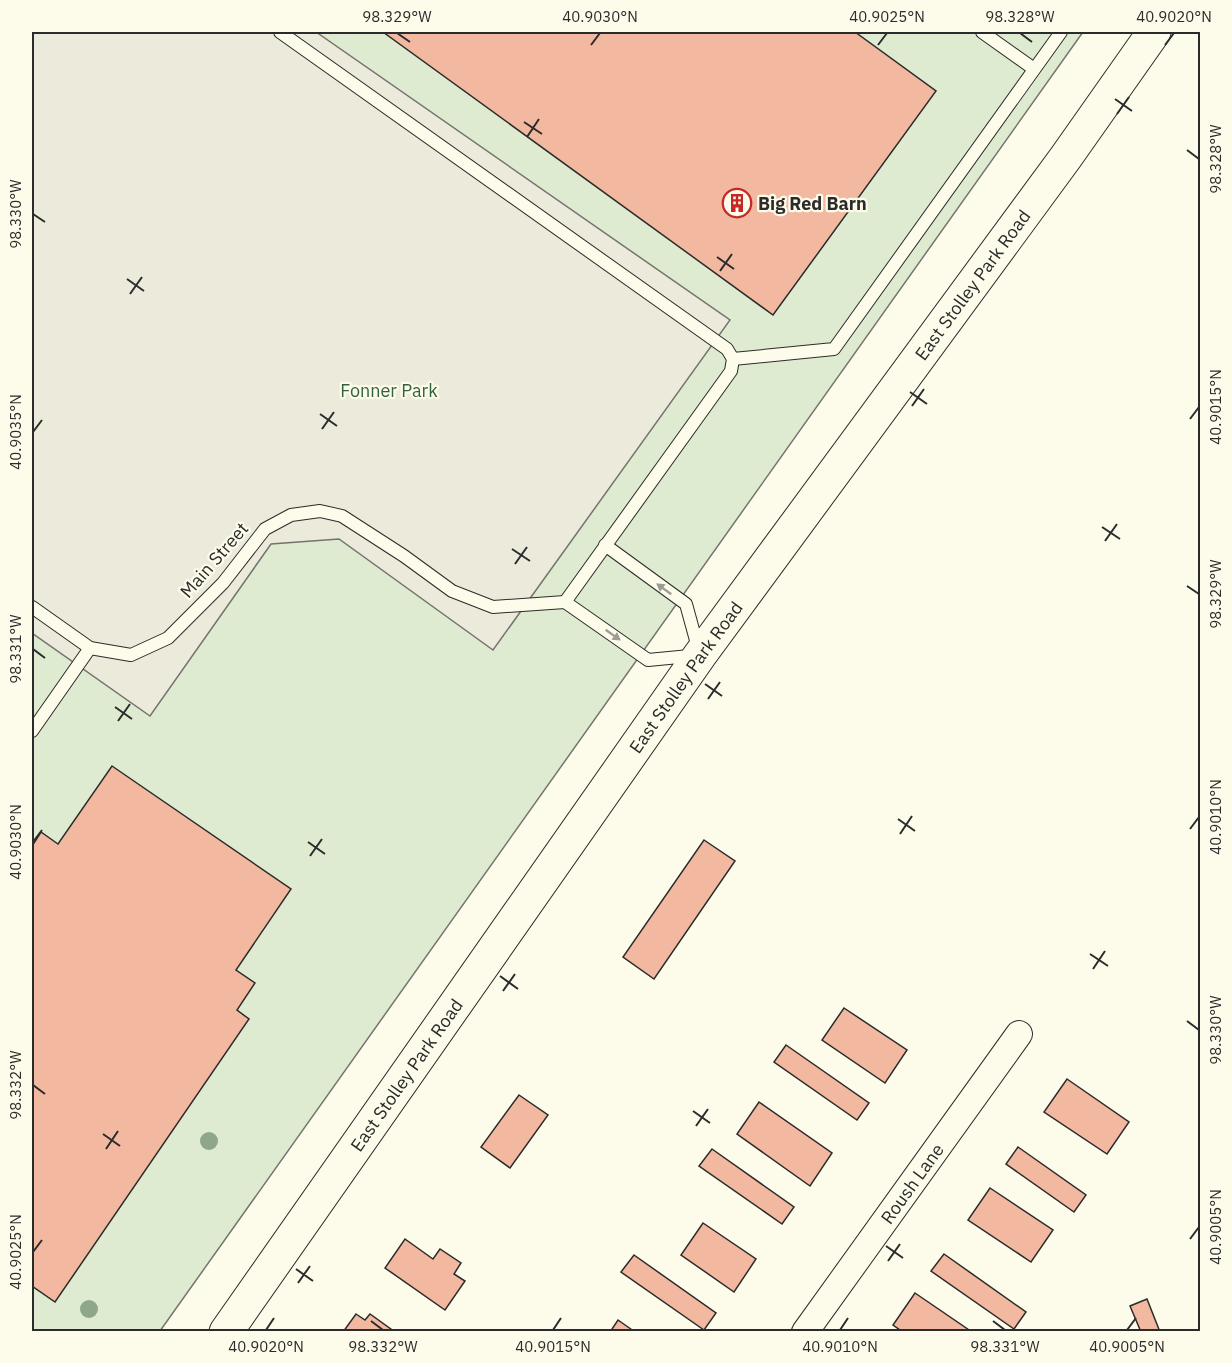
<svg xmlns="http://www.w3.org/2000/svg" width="1232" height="1363" font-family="'IBM Plex Sans',sans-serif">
  <rect width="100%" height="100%" fill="#fdfbea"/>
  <!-- green -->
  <path fill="#deebd1" stroke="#74746e" stroke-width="1.5" d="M 32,32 L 1083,32 L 160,1331 L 32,1331 Z"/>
  <!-- parking -->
  <path fill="#eceadb" stroke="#74746e" stroke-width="1.5" d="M 32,32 L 316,32 L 730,320 L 493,650 L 339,539 L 271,544 L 150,716 L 32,633 Z"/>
  <!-- building -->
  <g fill="#f2b8a0" stroke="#2b2b2b" stroke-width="1.5">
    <path d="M 383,32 L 855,32 L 936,91 L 773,315 Z"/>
    <path d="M 112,766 L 291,889 L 236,970 L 255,983 L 237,1010 L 249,1019 L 55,1302 L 32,1286 L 32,846 L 41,832 L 58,844 Z"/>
    <path d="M 704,840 L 735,861 L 654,979 L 623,957 Z"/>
    <path d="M 844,1008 L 907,1050 L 885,1083 L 822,1040 Z"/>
    <path d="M 786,1045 L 869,1103 L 857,1120 L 774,1062 Z"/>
    <path d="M 1067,1079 L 1129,1122 L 1107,1154 L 1044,1112 Z"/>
    <path d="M 519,1095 L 548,1115 L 510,1168 L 481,1147 Z"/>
    <path d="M 759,1102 L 832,1153 L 810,1186 L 737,1134 Z"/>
    <path d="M 1018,1147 L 1086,1195 L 1074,1212 L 1006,1164 Z"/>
    <path d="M 712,1149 L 794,1207 L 782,1224 L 699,1166 Z"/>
    <path d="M 990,1188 L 1053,1230 L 1031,1262 L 968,1220 Z"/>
    <path d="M 703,1223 L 756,1259 L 734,1292 L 681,1255 Z"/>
    <path d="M 405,1239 L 433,1259 L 440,1249 L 461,1263 L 454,1274 L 465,1281 L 445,1310 L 385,1268 Z"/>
    <path d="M 944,1254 L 1026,1312 L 1014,1329 L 931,1271 Z"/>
    <path d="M 634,1255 L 716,1313 L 704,1330 L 621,1272 Z"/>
    <path d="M 915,1293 L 972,1332 L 903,1332 L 893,1325 Z"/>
    <path d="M 1147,1299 L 1160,1332 L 1141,1332 L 1130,1306 Z"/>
    <path d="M 356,1314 L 365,1320 L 370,1314 L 395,1332 L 343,1332 Z"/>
    <path d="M 618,1320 L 635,1332 L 610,1332 Z"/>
  </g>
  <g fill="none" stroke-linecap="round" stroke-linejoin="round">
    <!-- lane casing -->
    <g stroke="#2b2b2b" stroke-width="14">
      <g id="lane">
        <path d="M 280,32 L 727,349 L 733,359 L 731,371 L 565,602"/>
        <path d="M 982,32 L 1034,69"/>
        <path d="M 733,359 L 834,349 L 1061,32"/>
        <path d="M 565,602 L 648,660 L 700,655 L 686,604 L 605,545"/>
        <path d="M 32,607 L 90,648 L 131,655 L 168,638 L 223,583 L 265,529 L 291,515 L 320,511 L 342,516 L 404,556 L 452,591 L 493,607 L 565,602"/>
        <path d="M 32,731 L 90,648"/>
      </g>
    </g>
    <!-- street casing -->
    <g stroke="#2b2b2b" stroke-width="28">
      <g id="street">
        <path id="s1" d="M 805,1332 L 1019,1034"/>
      </g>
    </g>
    <!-- secondary casing -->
    <g stroke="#2b2b2b" stroke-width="35">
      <g id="secondary">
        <path id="s2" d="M 226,1332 L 700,655 L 1066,157 L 1154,32"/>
      </g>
    </g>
    <!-- lane -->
    <use href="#lane" stroke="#fdfbea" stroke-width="12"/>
    <!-- street -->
    <use href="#street" stroke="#fdfbea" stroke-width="26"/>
    <!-- secondary -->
    <use href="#secondary" stroke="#fdfbea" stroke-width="33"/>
  </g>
  <!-- trees -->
  <g fill="#8ea78a">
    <circle cx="209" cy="1141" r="9"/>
    <circle cx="89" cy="1309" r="9"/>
  </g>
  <!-- one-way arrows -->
  <defs><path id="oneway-solid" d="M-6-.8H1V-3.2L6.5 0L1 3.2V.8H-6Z" transform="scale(1.5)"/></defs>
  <g fill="#9e9d94">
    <use href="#oneway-solid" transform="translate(664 589) rotate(-144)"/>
    <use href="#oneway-solid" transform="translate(613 635) rotate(35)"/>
  </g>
  <!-- ticks -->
  <path fill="none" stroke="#2b2b2b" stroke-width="2" d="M 397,33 L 410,42M 1020,33 L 1032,42M 591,45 L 600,33M 878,45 L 887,33M 1165,45 L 1174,33M 1115,99 L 1132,111M 1117,114 L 1129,97M 524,122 L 542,134M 527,137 L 539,119M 1187,150 L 1199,159M 33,214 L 45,222M 717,257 L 734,269M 720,271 L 732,254M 127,279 L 144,291M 130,294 L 142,277M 910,392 L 927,404M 912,406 L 924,389M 320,414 L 337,426M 1190,419 L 1199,407M 322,429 L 334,412M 33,432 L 42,420M 1102,527 L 1120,539M 1105,541 L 1117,524M 512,549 L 530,561M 515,564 L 527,547M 1187,586 L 1199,594M 33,649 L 45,658M 705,684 L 722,696M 708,699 L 720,682M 115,707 L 132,719M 118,721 L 130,704M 898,819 L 915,831M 1190,829 L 1199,817M 900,834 L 912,816M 33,842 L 42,830M 308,842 L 325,854M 310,856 L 322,839M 1090,954 L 1108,966M 1093,969 L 1105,951M 500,976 L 518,989M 503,991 L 515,974M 1187,1021 L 1199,1030M 33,1085 L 45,1094M 693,1111 L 710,1123M 696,1126 L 708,1109M 103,1134 L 120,1146M 106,1149 L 118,1131M 1190,1239 L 1199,1227M 886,1246 L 903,1258M 33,1252 L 42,1240M 888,1261 L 900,1244M 296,1269 L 313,1281M 298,1283 L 310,1266M 371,1321 L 383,1330M 993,1321 L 1005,1330M 266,1330 L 274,1318M 553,1330 L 561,1318M 840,1330 L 848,1318M 1127,1330 L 1136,1318"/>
  <!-- icons -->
  <defs>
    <g id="building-ring" transform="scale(1.5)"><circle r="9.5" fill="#fdfbea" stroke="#c62828" stroke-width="1.5"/><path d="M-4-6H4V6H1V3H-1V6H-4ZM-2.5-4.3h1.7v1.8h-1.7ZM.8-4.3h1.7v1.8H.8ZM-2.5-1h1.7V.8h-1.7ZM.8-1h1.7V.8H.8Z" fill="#c62828"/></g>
  </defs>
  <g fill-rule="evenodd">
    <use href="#building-ring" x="737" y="203"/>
  </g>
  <g text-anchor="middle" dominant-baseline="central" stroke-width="4.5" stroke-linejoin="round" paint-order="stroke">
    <!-- poi labels -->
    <g font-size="18" font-weight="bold" fill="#2b2b2b" stroke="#fdfbea" text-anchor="start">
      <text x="758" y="203">Big Red Barn</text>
    </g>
    <!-- street labels -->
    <g font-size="18" fill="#2b2b2b" stroke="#fdfbea">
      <text stroke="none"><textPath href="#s2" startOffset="1286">East Stolley Park Road</textPath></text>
      <text transform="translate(214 560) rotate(-49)">Main Street</text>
      <text stroke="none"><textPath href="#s2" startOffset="800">East Stolley Park Road</textPath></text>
      <text stroke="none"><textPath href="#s2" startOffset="314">East Stolley Park Road</textPath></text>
      <text stroke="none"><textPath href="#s1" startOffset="183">Roush Lane</textPath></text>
    </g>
    <!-- park labels -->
    <g font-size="18" fill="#34623c" stroke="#fdfbea">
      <text x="389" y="390">Fonner Park</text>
    </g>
  </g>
  <!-- border -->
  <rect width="1232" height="1363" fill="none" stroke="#fdfbea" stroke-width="66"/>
  <rect x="33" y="33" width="1166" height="1297" fill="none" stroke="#2b2b2b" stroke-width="2"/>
  <g font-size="15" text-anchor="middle" fill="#2b2b2b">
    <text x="397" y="22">98.329°W</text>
    <text x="600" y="22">40.9030°N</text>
    <text x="887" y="22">40.9025°N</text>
    <text x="1020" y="22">98.328°W</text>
    <text x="1174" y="22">40.9020°N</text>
    <text transform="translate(1216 159) rotate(-90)" y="5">98.328°W</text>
    <text transform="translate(16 214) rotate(-90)" y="5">98.330°W</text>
    <text transform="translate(1216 407) rotate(-90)" y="5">40.9015°N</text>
    <text transform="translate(16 432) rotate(-90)" y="5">40.9035°N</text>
    <text transform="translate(1216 594) rotate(-90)" y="5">98.329°W</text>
    <text transform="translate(16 649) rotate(-90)" y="5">98.331°W</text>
    <text transform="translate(1216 817) rotate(-90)" y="5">40.9010°N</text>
    <text transform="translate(16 842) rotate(-90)" y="5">40.9030°N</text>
    <text transform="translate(1216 1030) rotate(-90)" y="5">98.330°W</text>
    <text transform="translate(16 1085) rotate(-90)" y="5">98.332°W</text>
    <text transform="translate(1216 1227) rotate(-90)" y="5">40.9005°N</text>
    <text transform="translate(16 1252) rotate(-90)" y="5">40.9025°N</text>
    <text x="266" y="1352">40.9020°N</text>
    <text x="383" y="1352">98.332°W</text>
    <text x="553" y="1352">40.9015°N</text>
    <text x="840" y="1352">40.9010°N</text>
    <text x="1005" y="1352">98.331°W</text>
    <text x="1127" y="1352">40.9005°N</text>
  </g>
</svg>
